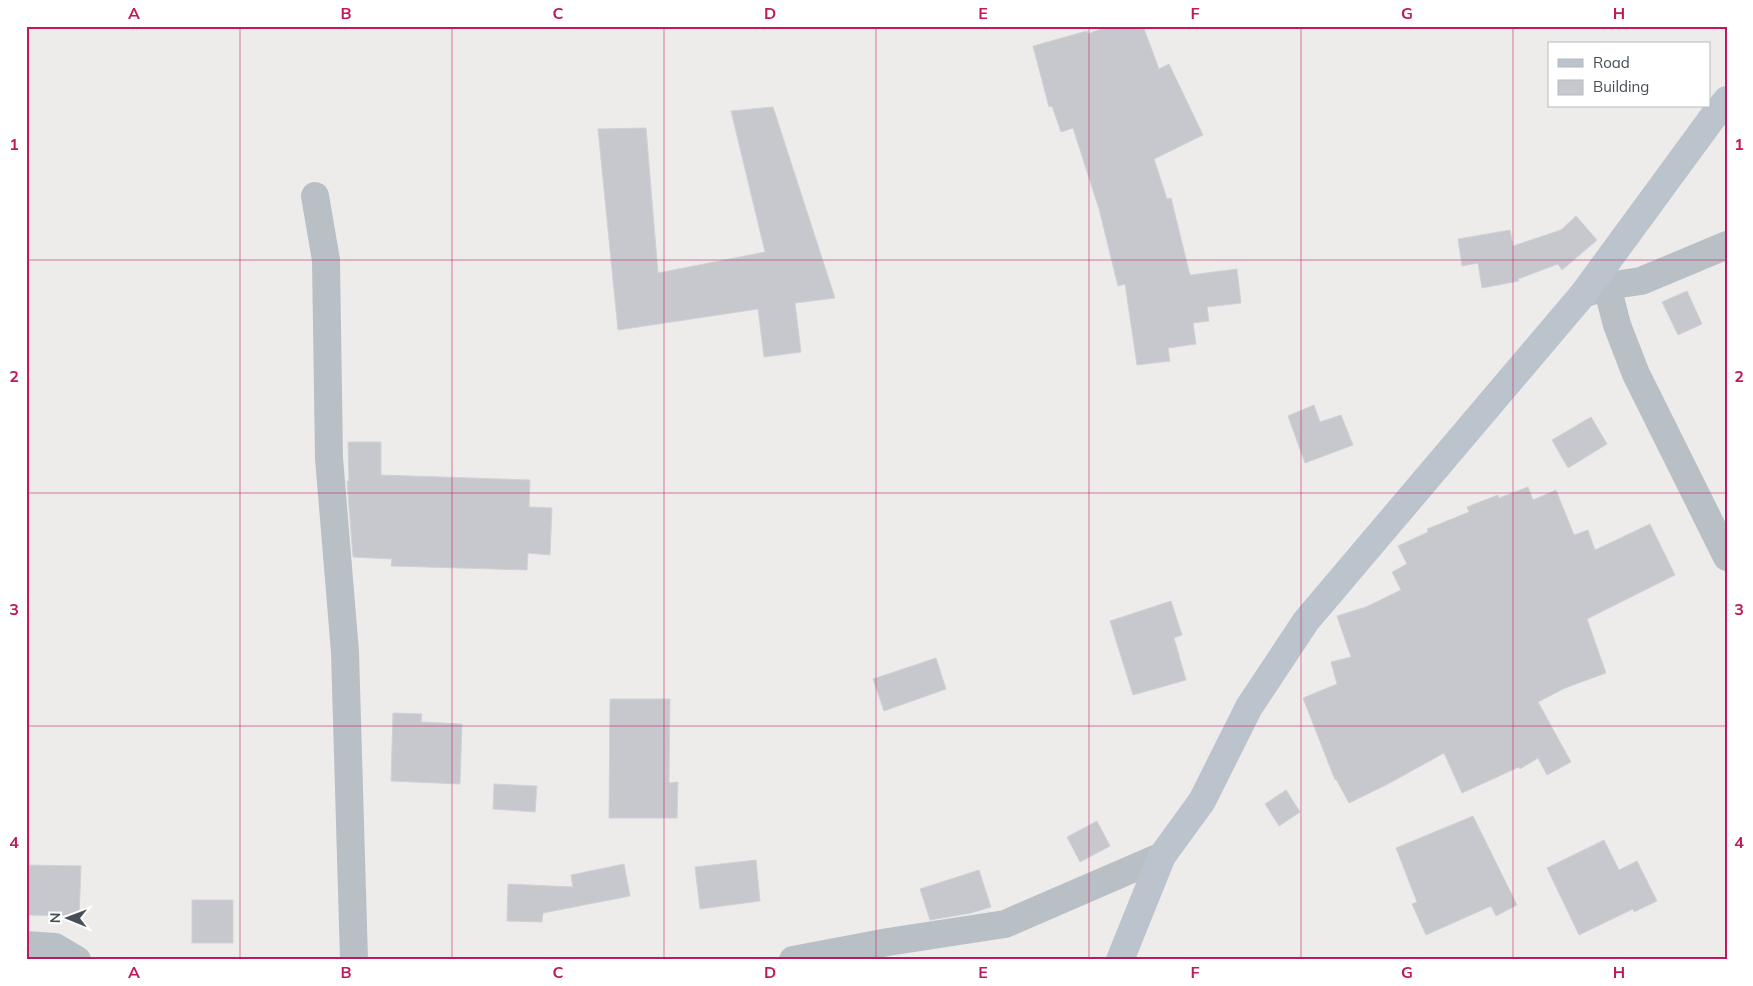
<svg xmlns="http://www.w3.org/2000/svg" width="1753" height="986" font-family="Mulish,sans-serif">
  <rect width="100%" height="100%" fill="#eeebeb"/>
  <!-- building -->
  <g fill="#c6c8ce" stroke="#d0d2d6">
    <path d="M 1108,26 L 1143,26 L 1159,69 L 1169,64 L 1203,135 L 1154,159 L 1167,199 L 1171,198 L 1190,275 L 1237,269 L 1241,303 L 1207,307 L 1209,321 L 1193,323 L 1196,344 L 1168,348 L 1170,361 L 1137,365 L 1125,284 L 1118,286 L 1099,209 L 1073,128 L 1061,132 L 1052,106 L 1049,107 L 1033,46 L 1087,31 L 1088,34 Z"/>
    <path d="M 773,107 L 835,298 L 795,303 L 801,352 L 764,357 L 758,309 L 618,330 L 598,129 L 646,128 L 658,273 L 765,252 L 731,111 Z"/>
    <path d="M 1576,216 L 1597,240 L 1562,270 L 1558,264 L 1518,279 L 1519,281 L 1482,288 L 1478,263 L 1462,266 L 1458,239 L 1510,230 L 1513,246 L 1561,230 Z"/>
    <path d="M 1687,291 L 1702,324 L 1678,335 L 1662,302 Z"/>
    <path d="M 1314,405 L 1320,422 L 1341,415 L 1353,445 L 1305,463 L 1288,416 Z"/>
    <path d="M 1591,417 L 1607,444 L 1568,468 L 1552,440 Z"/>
    <path d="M 348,442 L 381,442 L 381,475 L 530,480 L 529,507 L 552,508 L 550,555 L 528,553 L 527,570 L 391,566 L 392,559 L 353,557 L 347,481 L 349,481 Z"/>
    <path d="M 1528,487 L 1533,500 L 1556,490 L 1574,535 L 1588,530 L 1595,550 L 1650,524 L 1675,575 L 1587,619 L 1606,673 L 1565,688 L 1538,702 L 1571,762 L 1547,775 L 1538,758 L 1520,769 L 1519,767 L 1462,793 L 1444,753 L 1388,784 L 1349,803 L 1336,779 L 1335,780 L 1303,698 L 1337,684 L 1331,662 L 1351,657 L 1337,616 L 1366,607 L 1401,590 L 1392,572 L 1407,564 L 1398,546 L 1428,532 L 1427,529 L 1469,512 L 1467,507 L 1498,495 L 1499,498 Z"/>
    <path d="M 1171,601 L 1182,635 L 1174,638 L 1186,680 L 1133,695 L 1110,621 Z"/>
    <path d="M 936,658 L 946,689 L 884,711 L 873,679 Z"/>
    <path d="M 610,699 L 670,699 L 669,783 L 678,782 L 677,818 L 609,818 Z"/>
    <path d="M 393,713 L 422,714 L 421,722 L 462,724 L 460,784 L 391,781 Z"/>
    <path d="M 494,784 L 537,786 L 535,812 L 493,809 Z"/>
    <path d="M 1286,790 L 1300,812 L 1279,826 L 1265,804 Z"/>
    <path d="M 1473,816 L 1517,905 L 1496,916 L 1491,906 L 1426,935 L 1412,904 L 1417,902 L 1396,848 Z"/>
    <path d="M 1097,821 L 1110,846 L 1080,862 L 1067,837 Z"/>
    <path d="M 1604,840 L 1619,870 L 1637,861 L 1657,901 L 1634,912 L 1633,909 L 1579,935 L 1547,868 Z"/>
    <path d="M 756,860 L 760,901 L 700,909 L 695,867 Z"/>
    <path d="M 624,864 L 630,896 L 543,913 L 542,922 L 507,921 L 508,884 L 573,887 L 571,875 Z"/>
    <path d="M 26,865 L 81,866 L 79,916 L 26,915 Z"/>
    <path d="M 979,870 L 991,907 L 971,913 L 930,920 L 920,889 Z"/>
    <rect x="192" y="900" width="41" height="43"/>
  </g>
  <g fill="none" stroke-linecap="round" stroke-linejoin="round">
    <!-- minor -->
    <g stroke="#b8c0c6" stroke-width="28">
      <path d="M 315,196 L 326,260 L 329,458 L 345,652 L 354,960"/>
      <path d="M 1607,286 L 1617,325 L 1636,374 L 1727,557"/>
      <path d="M 1589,292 L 1607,286 L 1641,281 L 1727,245"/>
      <path d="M 26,945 L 55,947 L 77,960"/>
      <path d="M 793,960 L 888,942 L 1005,924 L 1162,856"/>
    </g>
    <!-- secondary -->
    <path stroke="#bbc4cd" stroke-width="28" d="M 1120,960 L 1162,856 L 1202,801 L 1249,707 L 1306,621 L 1584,293 L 1713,117 L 1727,100"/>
  </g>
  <!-- grid -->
  <path fill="none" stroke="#c2185b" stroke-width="1" stroke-opacity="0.55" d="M 240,26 L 240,960M 452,26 L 452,960M 664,26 L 664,960M 876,26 L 876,960M 1089,26 L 1089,960M 1301,26 L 1301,960M 1513,26 L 1513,960M 26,260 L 1727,260M 26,493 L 1727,493M 26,726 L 1727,726"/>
  <!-- border -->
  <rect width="1753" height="986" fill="none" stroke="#ffffff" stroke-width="55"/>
  <!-- legend -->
  <rect x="1548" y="42" width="162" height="65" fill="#ffffff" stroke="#b5b9bb"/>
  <rect x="1558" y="59" width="25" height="8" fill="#bbc4cd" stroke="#b5b9bb"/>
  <text x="1593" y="68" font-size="15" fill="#464f56">Road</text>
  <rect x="1558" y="80" width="25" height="15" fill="#c6c8ce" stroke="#b5b9bb"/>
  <text x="1593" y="92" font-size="15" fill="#464f56">Building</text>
  <!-- north arrow -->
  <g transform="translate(68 918) rotate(271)" stroke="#ffffff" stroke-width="4" paint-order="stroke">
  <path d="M0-4L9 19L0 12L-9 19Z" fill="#464f56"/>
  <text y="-8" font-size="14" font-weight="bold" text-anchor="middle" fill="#464f56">N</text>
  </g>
  <rect x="28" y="28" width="1698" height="930" fill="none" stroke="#c2185b" stroke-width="2"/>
  <g font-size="16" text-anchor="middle" font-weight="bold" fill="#c2185b">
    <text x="134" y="19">A</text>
    <text x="346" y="19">B</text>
    <text x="558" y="19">C</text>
    <text x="770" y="19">D</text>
    <text x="983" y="19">E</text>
    <text x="1195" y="19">F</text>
    <text x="1407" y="19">G</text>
    <text x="1619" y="19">H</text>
    <text x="14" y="150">1</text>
    <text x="1739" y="150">1</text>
    <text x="14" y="382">2</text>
    <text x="1739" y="382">2</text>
    <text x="14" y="615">3</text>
    <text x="1739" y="615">3</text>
    <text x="14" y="848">4</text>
    <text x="1739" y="848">4</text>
    <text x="134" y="978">A</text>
    <text x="346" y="978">B</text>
    <text x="558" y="978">C</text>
    <text x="770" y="978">D</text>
    <text x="983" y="978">E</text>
    <text x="1195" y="978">F</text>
    <text x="1407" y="978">G</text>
    <text x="1619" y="978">H</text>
  </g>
</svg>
